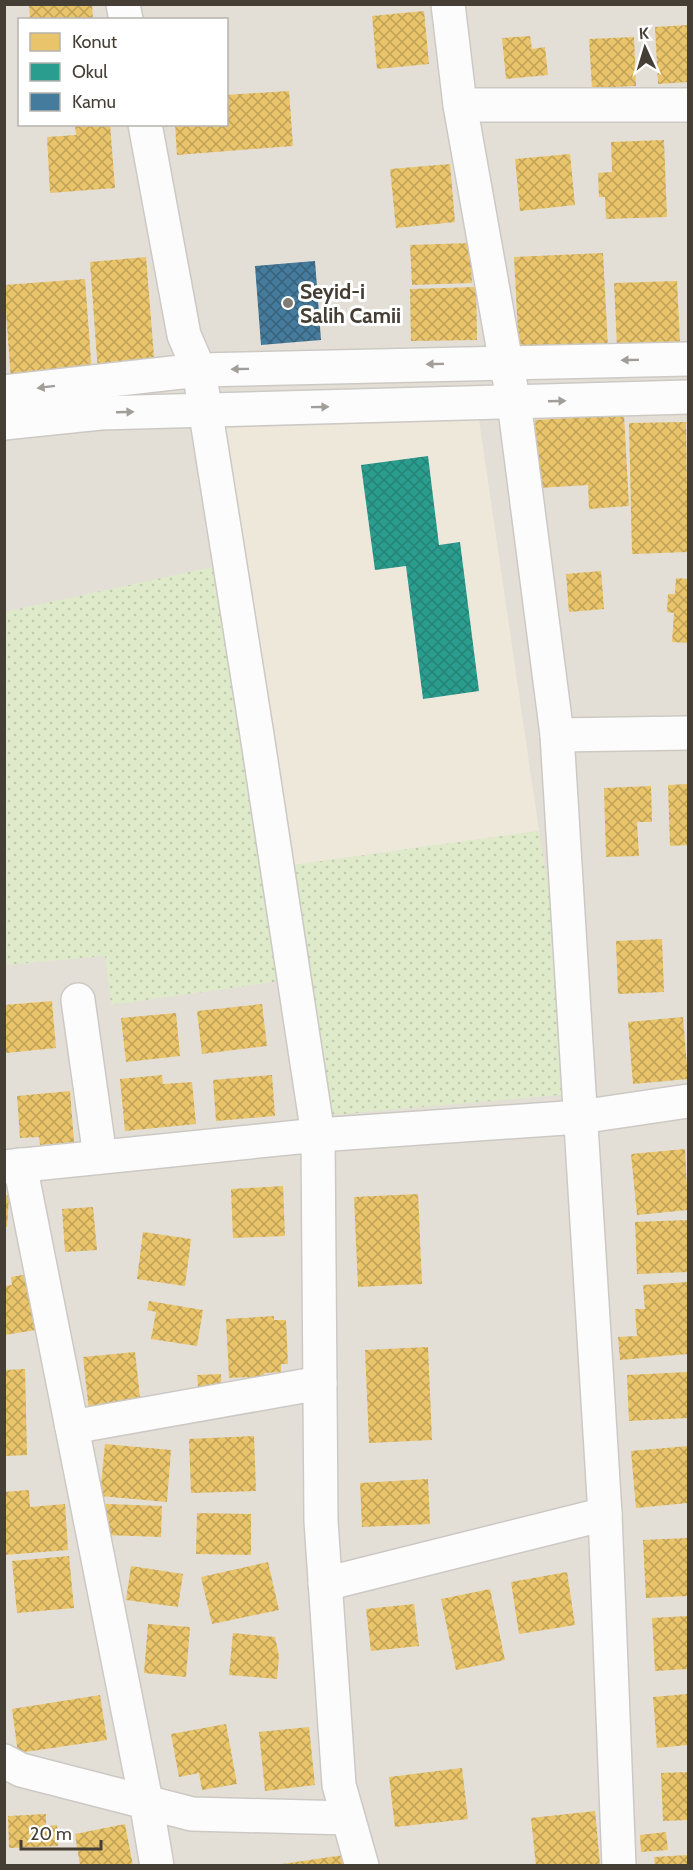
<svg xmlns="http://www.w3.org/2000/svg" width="693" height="1870" font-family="Cabin,sans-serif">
  <defs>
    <pattern id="park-dots" width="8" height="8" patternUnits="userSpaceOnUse" patternTransform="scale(1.5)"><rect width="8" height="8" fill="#deeac9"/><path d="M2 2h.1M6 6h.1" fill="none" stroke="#c0caad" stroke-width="1.8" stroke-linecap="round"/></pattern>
    <pattern id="homes-cross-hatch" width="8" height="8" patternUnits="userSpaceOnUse" patternTransform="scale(1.5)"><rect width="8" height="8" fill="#e9c46a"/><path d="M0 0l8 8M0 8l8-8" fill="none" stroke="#bfa158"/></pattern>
    <pattern id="schools-cross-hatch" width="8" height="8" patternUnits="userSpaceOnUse" patternTransform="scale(1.5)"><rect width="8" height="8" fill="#2a9d8f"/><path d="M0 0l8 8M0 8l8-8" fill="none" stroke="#268176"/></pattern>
    <pattern id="public-cross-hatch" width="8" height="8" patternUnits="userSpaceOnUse" patternTransform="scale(1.5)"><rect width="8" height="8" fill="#457b9d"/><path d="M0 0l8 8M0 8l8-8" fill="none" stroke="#39617a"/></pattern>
  </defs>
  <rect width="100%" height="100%" fill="#f0ede9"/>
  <!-- residential -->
  <path fill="#e4dfd6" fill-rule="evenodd" d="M 5,5 L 688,5 L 688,1865 L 5,1865 ZM 20,20 L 226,20 L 226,124 L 20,124 Z"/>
  <!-- education -->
  <path fill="#eee8db" d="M 479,420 L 539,831 L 271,868 L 196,429 Z"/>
  <!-- park -->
  <path fill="url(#park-dots)" d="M 217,566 L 271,868 L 539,831 L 582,1093 L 333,1115 L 309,977 L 111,1005 L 105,956 L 5,965 L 4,612 Z"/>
  <!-- homes -->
  <g fill="url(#homes-cross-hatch)">
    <path d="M 29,4 L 92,4 L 93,20 L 30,20 Z"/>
    <path d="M 424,11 L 429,64 L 377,69 L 372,16 Z"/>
    <path d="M 688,25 L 688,82 L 658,84 L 655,27 Z"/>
    <path d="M 530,36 L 532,49 L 545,47 L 548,75 L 506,79 L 502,38 Z"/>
    <path d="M 634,37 L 636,86 L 592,88 L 589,39 Z"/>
    <path d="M 289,91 L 293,146 L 177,155 L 175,124 L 226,124 L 226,95 Z"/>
    <path d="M 101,124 L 110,124 L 115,188 L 50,193 L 47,137 L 76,135 L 75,126 Z"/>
    <path d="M 664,140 L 667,217 L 606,219 L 605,197 L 599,197 L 598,173 L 612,172 L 611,142 Z"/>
    <path d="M 570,154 L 575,205 L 520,211 L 515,159 Z"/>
    <path d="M 450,164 L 455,222 L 396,228 L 390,169 Z"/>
    <path d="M 470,243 L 472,283 L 412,285 L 410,245 Z"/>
    <path d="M 603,253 L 608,347 L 519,352 L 514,257 Z"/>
    <path d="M 146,257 L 155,369 L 98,373 L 90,262 Z"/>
    <path d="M 85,279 L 92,374 L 11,380 L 4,285 Z"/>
    <path d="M 677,281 L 680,343 L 617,346 L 614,283 Z"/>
    <path d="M 476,287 L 477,340 L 411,341 L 410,289 Z"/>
    <path d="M 624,415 L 629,506 L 589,509 L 588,485 L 539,488 L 535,420 Z"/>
    <path d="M 686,422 L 688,552 L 632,554 L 629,423 Z"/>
    <path d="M 601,571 L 604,609 L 569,612 L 566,574 Z"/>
    <path d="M 676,578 L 688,579 L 688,643 L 672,642 L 674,613 L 667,612 L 668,594 L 675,594 Z"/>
    <path d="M 688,784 L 688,845 L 670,846 L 668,785 Z"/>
    <path d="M 651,786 L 652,822 L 637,822 L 639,856 L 606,857 L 604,788 Z"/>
    <path d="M 662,939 L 664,992 L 618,994 L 616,941 Z"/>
    <path d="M 52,1001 L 56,1048 L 6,1053 L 4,1005 Z"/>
    <path d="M 262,1004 L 267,1046 L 202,1054 L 197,1011 Z"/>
    <path d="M 176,1013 L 180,1056 L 126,1062 L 121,1018 Z"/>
    <path d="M 683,1017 L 688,1079 L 633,1084 L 628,1022 Z"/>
    <path d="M 162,1075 L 163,1084 L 192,1082 L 196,1124 L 125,1131 L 120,1079 Z"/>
    <path d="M 272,1075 L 275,1116 L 216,1121 L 213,1080 Z"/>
    <path d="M 70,1091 L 74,1142 L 40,1145 L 39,1137 L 20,1138 L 17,1096 Z"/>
    <path d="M 685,1149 L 688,1210 L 637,1215 L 631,1154 Z"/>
    <path d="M 283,1186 L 285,1236 L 233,1238 L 231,1189 Z"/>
    <path d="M 418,1194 L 422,1284 L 358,1287 L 354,1197 Z"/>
    <path d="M 4,1195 L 9,1196 L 7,1227 L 4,1227 Z"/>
    <path d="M 93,1207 L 97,1250 L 65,1252 L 62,1209 Z"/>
    <path d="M 688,1220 L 688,1272 L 637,1274 L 635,1222 Z"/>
    <path d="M 143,1232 L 191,1239 L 185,1286 L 137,1279 Z"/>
    <path d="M 28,1274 L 36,1330 L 4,1335 L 4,1286 L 12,1285 L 11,1277 Z"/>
    <path d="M 688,1282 L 688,1354 L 620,1360 L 618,1337 L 637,1336 L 635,1309 L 645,1309 L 643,1285 Z"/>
    <path d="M 149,1301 L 203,1310 L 197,1346 L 151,1339 L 156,1312 L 147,1310 Z"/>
    <path d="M 274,1316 L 274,1320 L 286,1320 L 288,1364 L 281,1364 L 281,1372 L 264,1373 L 265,1381 L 248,1382 L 248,1377 L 229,1378 L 226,1319 Z"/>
    <path d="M 428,1347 L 432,1440 L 369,1443 L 365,1350 Z"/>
    <path d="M 135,1352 L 141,1406 L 89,1411 L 83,1357 Z"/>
    <path d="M 25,1369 L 27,1455 L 5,1456 L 5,1370 Z"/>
    <path d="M 688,1372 L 688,1418 L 629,1421 L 627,1375 Z"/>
    <path d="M 221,1374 L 222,1397 L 199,1399 L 197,1375 Z"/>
    <path d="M 254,1436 L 256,1491 L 191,1493 L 189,1439 Z"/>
    <path d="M 105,1444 L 171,1450 L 167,1502 L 100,1496 Z"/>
    <path d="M 688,1446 L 688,1503 L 636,1508 L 631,1451 Z"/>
    <path d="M 428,1479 L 430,1524 L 362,1527 L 360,1483 Z"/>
    <path d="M 29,1490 L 30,1507 L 65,1504 L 68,1550 L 4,1555 L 4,1492 Z"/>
    <path d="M 106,1504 L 162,1506 L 161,1537 L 105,1535 Z"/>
    <path d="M 197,1513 L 251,1514 L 251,1555 L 196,1554 Z"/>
    <path d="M 688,1538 L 688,1596 L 646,1598 L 643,1540 Z"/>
    <path d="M 69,1556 L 74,1608 L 17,1613 L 12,1561 Z"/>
    <path d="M 268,1562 L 279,1610 L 212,1624 L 201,1577 Z"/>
    <path d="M 131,1566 L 183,1574 L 178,1607 L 126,1600 Z"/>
    <path d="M 567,1572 L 575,1625 L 519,1634 L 511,1582 Z"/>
    <path d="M 490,1589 L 505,1660 L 456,1670 L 441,1599 Z"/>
    <path d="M 414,1604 L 419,1646 L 371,1651 L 366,1609 Z"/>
    <path d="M 688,1616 L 688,1669 L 655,1671 L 652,1618 Z"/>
    <path d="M 148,1624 L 190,1627 L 186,1677 L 144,1673 Z"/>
    <path d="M 233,1633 L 275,1637 L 279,1656 L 277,1679 L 229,1675 Z"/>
    <path d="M 688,1694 L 688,1745 L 657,1748 L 653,1697 Z"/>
    <path d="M 100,1695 L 107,1740 L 18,1753 L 12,1709 Z"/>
    <path d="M 226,1724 L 237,1784 L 202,1790 L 199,1773 L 179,1777 L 171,1734 Z"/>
    <path d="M 309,1727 L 315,1785 L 265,1791 L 259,1732 Z"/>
    <path d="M 462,1768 L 468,1819 L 395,1827 L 389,1777 Z"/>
    <path d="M 688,1772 L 688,1820 L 663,1821 L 661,1773 Z"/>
    <path d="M 595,1811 L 600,1865 L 536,1866 L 531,1818 Z"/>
    <path d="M 46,1814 L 46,1826 L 57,1825 L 58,1846 L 9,1848 L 8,1816 Z"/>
    <path d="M 125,1824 L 133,1866 L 80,1866 L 75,1834 Z"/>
    <path d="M 666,1832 L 668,1850 L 641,1852 L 640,1835 Z"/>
    <path d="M 344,1855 L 345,1866 L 282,1866 L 282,1864 Z"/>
    <path d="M 688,1855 L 688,1866 L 655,1866 L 654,1857 Z"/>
  </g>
  <!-- schools -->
  <path fill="url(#schools-cross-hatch)" d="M 428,456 L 439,545 L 460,542 L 479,691 L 423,699 L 406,566 L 375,570 L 361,465 Z"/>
  <!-- public -->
  <path fill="url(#public-cross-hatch)" d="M 315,261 L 321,340 L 261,345 L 255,266 Z"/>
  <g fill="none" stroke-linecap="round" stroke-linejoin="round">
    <!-- minor casing -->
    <g stroke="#ccc9c5" stroke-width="36">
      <g id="minor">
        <path d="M 123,4 L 126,20"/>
        <path d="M 448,4 L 460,105 L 506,363 L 514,402 L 557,735 L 605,1514 L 619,1866"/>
        <path d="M 460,105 L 688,105"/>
        <path d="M 145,124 L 184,335 L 199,370 L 257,735 L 318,1135 L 321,1521 L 339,1785 L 362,1866"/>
        <path d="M 4,392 L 199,370 L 688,359"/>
        <path d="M 4,423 L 100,413 L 688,397"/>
        <path d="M 557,735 L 688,733"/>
        <path d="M 78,1000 L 100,1157"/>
        <path d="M 20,1165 L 146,1801 L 157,1866"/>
        <path d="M 4,1167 L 318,1135 L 580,1117 L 688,1101"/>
        <path d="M 72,1427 L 320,1383"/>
        <path d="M 325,1584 L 605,1514"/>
        <path d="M 4,1761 L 21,1770 L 192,1814 L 348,1818"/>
      </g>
    </g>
    <!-- minor -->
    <use href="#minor" stroke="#fdfcfc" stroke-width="33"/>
  </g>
  <!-- one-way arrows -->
  <defs><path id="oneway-solid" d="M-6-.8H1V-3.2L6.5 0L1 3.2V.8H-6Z" transform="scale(1.5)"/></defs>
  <g fill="#a19d98">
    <use href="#oneway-solid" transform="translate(630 360) rotate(179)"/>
    <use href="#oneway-solid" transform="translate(435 364) rotate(179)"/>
    <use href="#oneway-solid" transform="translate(240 369) rotate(179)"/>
    <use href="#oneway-solid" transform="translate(46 387) rotate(173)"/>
    <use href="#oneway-solid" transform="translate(557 401) rotate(-2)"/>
    <use href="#oneway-solid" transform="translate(320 407) rotate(-1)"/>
    <use href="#oneway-solid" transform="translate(125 412) rotate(-2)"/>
  </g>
  <!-- markers -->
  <circle fill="#817b74" stroke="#fff" stroke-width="2" cx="288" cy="303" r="6"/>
  <g text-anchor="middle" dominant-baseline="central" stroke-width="6" stroke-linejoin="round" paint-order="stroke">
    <!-- poi labels -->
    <g font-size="21" font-weight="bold" fill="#453e35" stroke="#fff" text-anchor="start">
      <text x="300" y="291">Seyid-i<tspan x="300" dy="24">Salih Camii</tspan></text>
    </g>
  </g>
  <!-- border -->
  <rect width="693" height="1870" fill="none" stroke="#453e35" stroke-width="12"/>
  <!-- legend -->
  <rect x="18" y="18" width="210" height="108" fill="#ffffff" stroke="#b5b2ae" stroke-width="1.5"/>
  <rect x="30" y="33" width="30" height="18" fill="#e9c46a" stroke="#b5b2ae" stroke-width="1.5"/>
  <text x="72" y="48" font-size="18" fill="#453e35">Konut</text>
  <rect x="30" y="63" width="30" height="18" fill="#2a9d8f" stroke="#b5b2ae" stroke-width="1.5"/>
  <text x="72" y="78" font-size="18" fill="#453e35">Okul</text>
  <rect x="30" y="93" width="30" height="18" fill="#457b9d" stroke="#b5b2ae" stroke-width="1.5"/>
  <text x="72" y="108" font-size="18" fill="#453e35">Kamu</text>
  <!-- north arrow -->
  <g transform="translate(645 48) rotate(356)" stroke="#ffffff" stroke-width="4.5" paint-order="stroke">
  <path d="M0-4.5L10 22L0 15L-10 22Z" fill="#453e35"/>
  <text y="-9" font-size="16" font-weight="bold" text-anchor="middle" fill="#453e35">K</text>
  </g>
  <!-- scale -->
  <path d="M21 1840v9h80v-9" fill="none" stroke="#453e35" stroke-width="3"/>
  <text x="30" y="1840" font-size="18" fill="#453e35" stroke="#ffffff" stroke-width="4.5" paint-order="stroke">20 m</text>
</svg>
